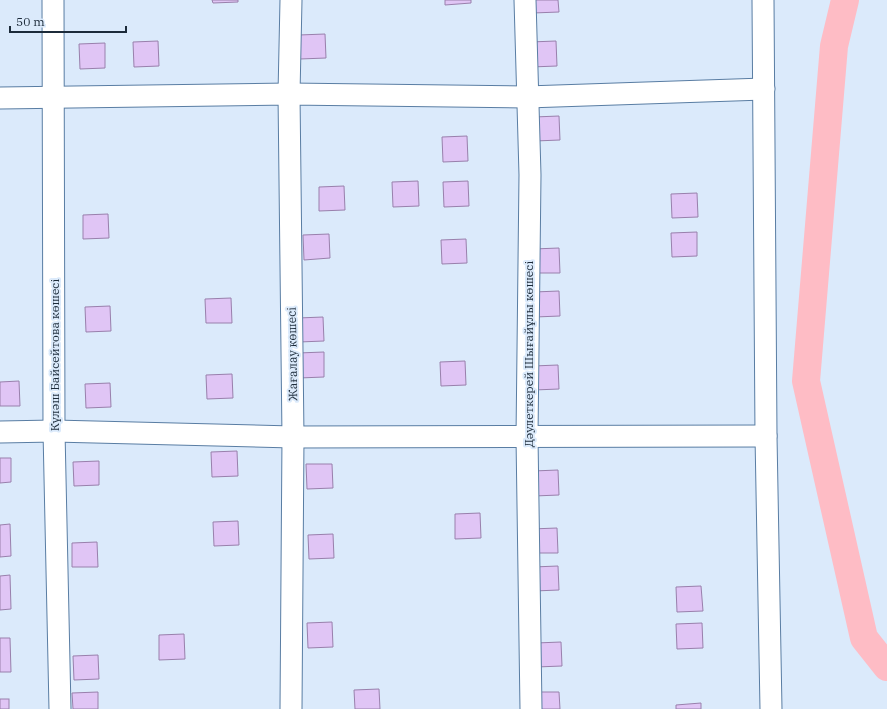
<svg xmlns="http://www.w3.org/2000/svg" width="887" height="709" font-family="'IBM Plex Serif',serif">
  <rect width="100%" height="100%" fill="#dbeafb"/>
  <g fill="none" stroke-linecap="round" stroke-linejoin="round">
    <!-- river -->
    <path stroke="#febcc5" stroke-width="28" d="M 845,0 L 834,46 L 806,381 L 864,638 L 887,667"/>
  </g>
  <!-- building -->
  <g fill="#e0c5f5" stroke="#9980ac">
    <path d="M 212,0 L 238,0 L 238,2 L 213,3 Z"/>
    <path d="M 445,0 L 471,0 L 471,3 L 445,5 Z"/>
    <path d="M 533,0 L 558,0 L 559,12 L 533,13 Z"/>
    <path d="M 325,34 L 326,58 L 300,59 L 299,35 Z"/>
    <path d="M 158,41 L 159,66 L 134,67 L 133,42 Z"/>
    <path d="M 556,41 L 557,66 L 531,67 L 530,42 Z"/>
    <path d="M 105,43 L 105,68 L 80,69 L 79,44 Z"/>
    <path d="M 559,116 L 560,140 L 535,141 L 534,117 Z"/>
    <path d="M 467,136 L 468,161 L 443,162 L 442,137 Z"/>
    <path d="M 418,181 L 419,206 L 393,207 L 392,182 Z"/>
    <path d="M 468,181 L 469,206 L 444,207 L 443,182 Z"/>
    <path d="M 344,186 L 345,210 L 319,211 L 319,187 Z"/>
    <path d="M 697,193 L 698,217 L 672,218 L 671,194 Z"/>
    <path d="M 108,214 L 109,238 L 83,239 L 83,215 Z"/>
    <path d="M 697,232 L 697,256 L 672,257 L 671,233 Z"/>
    <path d="M 329,234 L 330,258 L 304,260 L 303,235 Z"/>
    <path d="M 466,239 L 467,263 L 442,264 L 441,240 Z"/>
    <path d="M 559,248 L 560,273 L 534,273 L 533,249 Z"/>
    <path d="M 559,291 L 560,316 L 535,317 L 534,292 Z"/>
    <path d="M 231,298 L 232,323 L 206,323 L 205,299 Z"/>
    <path d="M 110,306 L 111,331 L 86,332 L 85,307 Z"/>
    <path d="M 323,317 L 324,341 L 299,342 L 298,318 Z"/>
    <path d="M 324,352 L 324,377 L 299,378 L 298,353 Z"/>
    <path d="M 465,361 L 466,385 L 441,386 L 440,362 Z"/>
    <path d="M 558,365 L 559,389 L 534,390 L 533,366 Z"/>
    <path d="M 232,374 L 233,398 L 207,399 L 206,375 Z"/>
    <path d="M 19,381 L 20,406 L 0,406 L 0,382 Z"/>
    <path d="M 110,383 L 111,407 L 86,408 L 85,384 Z"/>
    <path d="M 237,451 L 238,476 L 212,477 L 211,452 Z"/>
    <path d="M 0,458 L 11,458 L 11,482 L 0,483 Z"/>
    <path d="M 99,461 L 99,485 L 74,486 L 73,462 Z"/>
    <path d="M 306,464 L 332,464 L 333,488 L 307,489 Z"/>
    <path d="M 558,470 L 559,495 L 534,496 L 533,471 Z"/>
    <path d="M 480,513 L 481,538 L 455,539 L 455,514 Z"/>
    <path d="M 238,521 L 239,545 L 214,546 L 213,522 Z"/>
    <path d="M 10,524 L 11,556 L 0,557 L 0,525 Z"/>
    <path d="M 557,528 L 558,553 L 532,553 L 531,529 Z"/>
    <path d="M 333,534 L 334,558 L 309,559 L 308,535 Z"/>
    <path d="M 97,542 L 98,567 L 72,567 L 72,543 Z"/>
    <path d="M 558,566 L 559,590 L 534,591 L 533,567 Z"/>
    <path d="M 10,575 L 11,609 L 0,610 L 0,576 Z"/>
    <path d="M 701,586 L 703,611 L 677,612 L 676,587 Z"/>
    <path d="M 332,622 L 333,647 L 308,648 L 307,623 Z"/>
    <path d="M 702,623 L 703,648 L 677,649 L 676,624 Z"/>
    <path d="M 184,634 L 185,659 L 159,660 L 159,635 Z"/>
    <path d="M 0,638 L 10,638 L 11,672 L 0,672 Z"/>
    <path d="M 561,642 L 562,666 L 536,667 L 536,643 Z"/>
    <path d="M 98,655 L 99,679 L 74,680 L 73,656 Z"/>
    <path d="M 379,689 L 380,709 L 355,709 L 354,690 Z"/>
    <path d="M 98,692 L 98,709 L 73,709 L 72,693 Z"/>
    <path d="M 534,692 L 559,692 L 560,709 L 534,709 Z"/>
    <rect x="0" y="699" width="9" height="10"/>
    <path d="M 701,703 L 701,709 L 676,709 L 676,705 Z"/>
  </g>
  <g fill="none" stroke-linecap="round" stroke-linejoin="round">
    <!-- minor casing -->
    <g stroke="#597da3" stroke-width="23">
      <g id="minor">
        <path d="M 53,0 L 54,431 L 60,709"/>
        <path d="M 291,0 L 289,94 L 293,437 L 291,709"/>
        <path d="M 525,0 L 530,175 L 527,437 L 531,709"/>
        <path d="M 763,0 L 766,436 L 771,709"/>
        <path d="M 0,98 L 289,94 L 527,97 L 764,89"/>
        <path d="M 0,432 L 54,431 L 293,437 L 766,436"/>
      </g>
    </g>
    <!-- minor -->
    <use href="#minor" stroke="#fff" stroke-width="21"/>
  </g>
  <g text-anchor="middle" dominant-baseline="central" stroke-width="4" stroke-linejoin="round" paint-order="stroke">
    <!-- street labels -->
    <g font-size="12" fill="#1c2b3a" stroke="#dbeafb">
      <text transform="translate(292 354) rotate(-91)">Жағалау көшесі</text>
      <text transform="translate(528 354) rotate(-90)">Дәулеткерей Шығайұлы көшесі</text>
      <text transform="translate(54 355) rotate(-90)">Күләш Байсейтова көшесі</text>
    </g>
  </g>
  <!-- scale -->
  <path d="M10 26v6h116v-6" fill="none" stroke="#1c2b3a" stroke-width="2"/>
  <text x="16" y="26" font-size="12" fill="#1c2b3a" stroke="#dbeafb" stroke-width="3" paint-order="stroke">50 m</text>
</svg>
